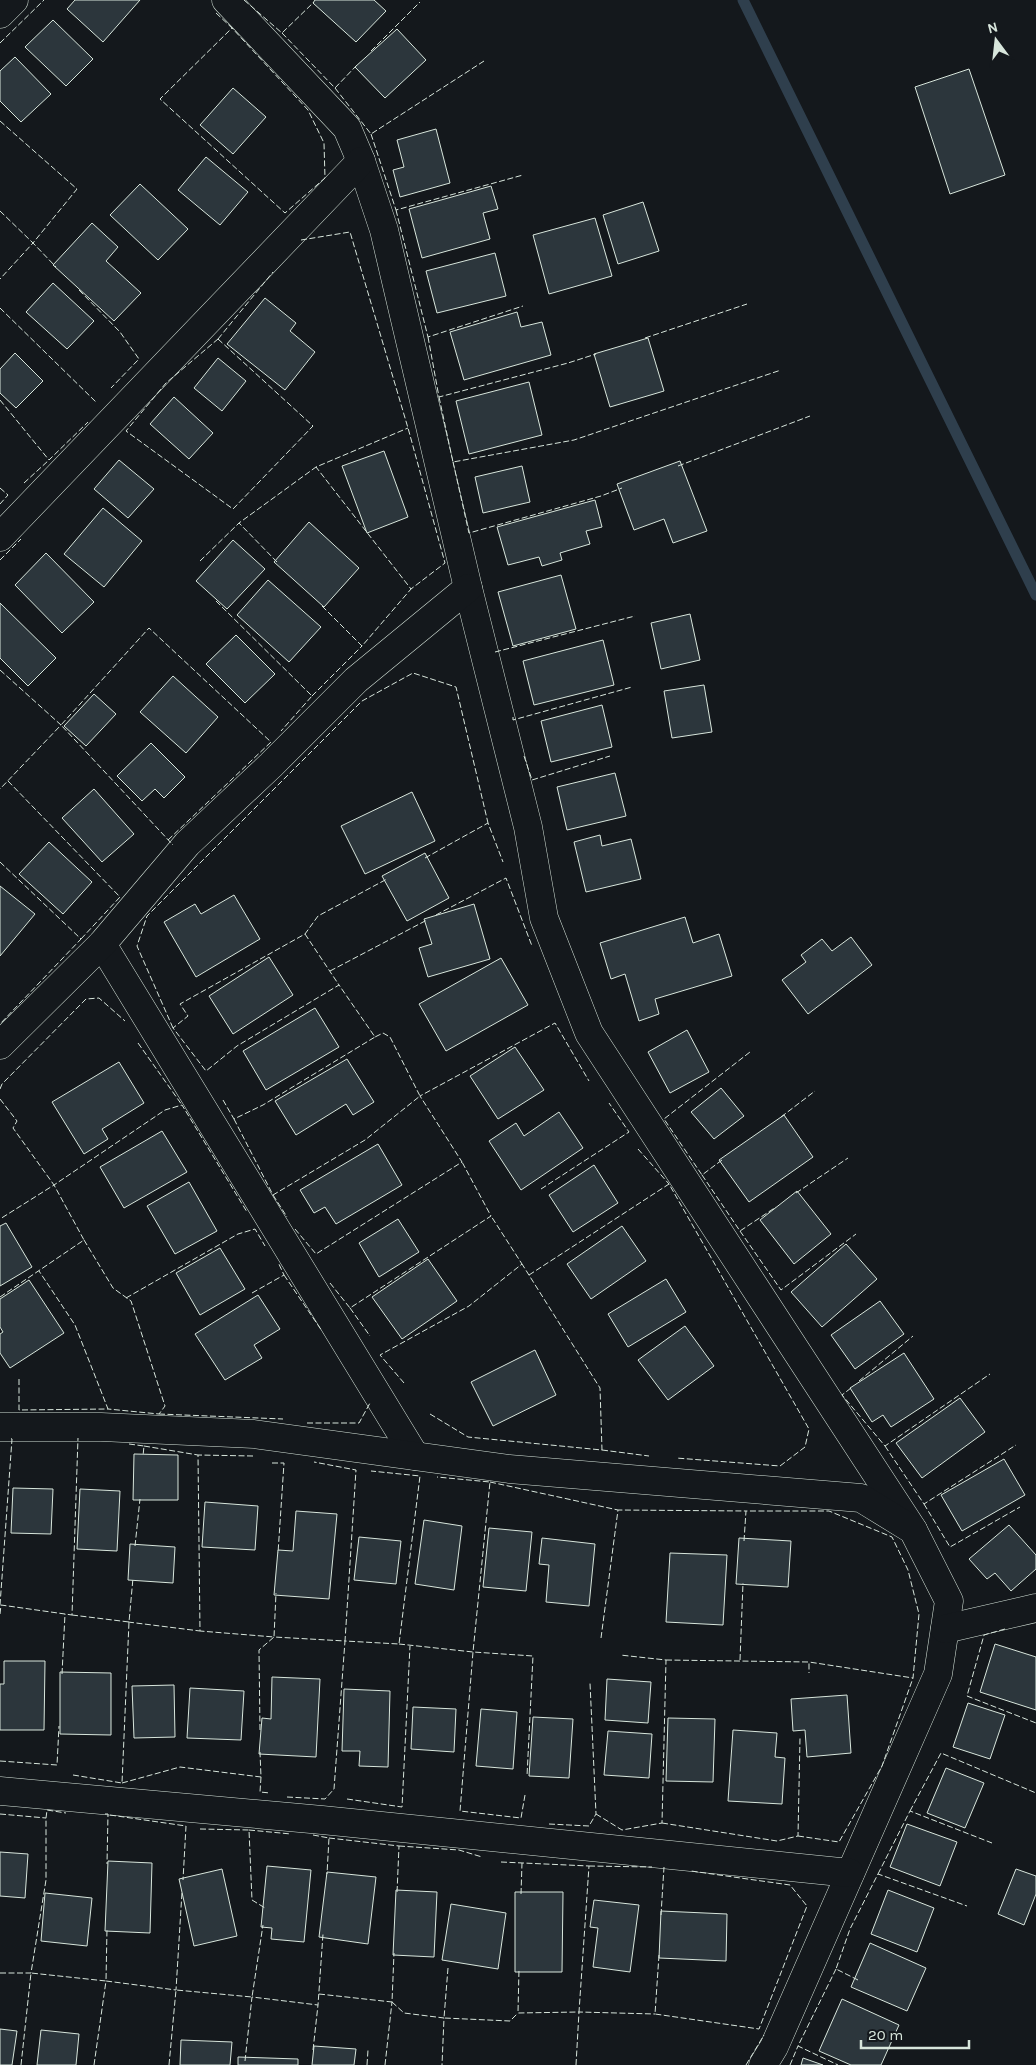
<svg xmlns="http://www.w3.org/2000/svg" width="1036" height="2065" font-family="Karla,sans-serif">
  <rect width="100%" height="100%" fill="#14181c"/>
  <g fill="none" stroke-linecap="round" stroke-linejoin="round">
    <!-- stream -->
    <path stroke="#2f3f4d" stroke-width="11" d="M 743,0 L 1036,595"/>
  </g>
  <!-- building -->
  <g fill="#2c363c" stroke="#d8e6dc">
    <path d="M 75,0 L 140,0 L 103,42 L 67,9 Z"/>
    <path d="M 315,0 L 374,0 L 386,11 L 356,42 L 313,3 Z"/>
    <path d="M 53,20 L 93,59 L 66,86 L 25,47 Z"/>
    <path d="M 397,29 L 426,60 L 385,98 L 355,67 Z"/>
    <path d="M 15,57 L 51,94 L 21,122 L 0,101 L 0,71 Z"/>
    <path d="M 969,69 L 1005,175 L 950,194 L 915,87 Z"/>
    <path d="M 233,88 L 266,117 L 233,154 L 200,125 Z"/>
    <path d="M 436,129 L 450,183 L 400,197 L 393,170 L 404,167 L 397,140 Z"/>
    <path d="M 206,157 L 248,192 L 220,225 L 178,190 Z"/>
    <path d="M 140,184 L 188,229 L 158,260 L 110,215 Z"/>
    <path d="M 491,186 L 498,209 L 483,213 L 490,239 L 422,258 L 409,209 Z"/>
    <path d="M 643,202 L 659,251 L 618,264 L 603,215 Z"/>
    <path d="M 595,218 L 612,276 L 549,294 L 533,235 Z"/>
    <path d="M 92,223 L 118,247 L 106,261 L 141,293 L 114,321 L 53,265 Z"/>
    <path d="M 495,253 L 506,296 L 437,313 L 426,271 Z"/>
    <path d="M 53,283 L 94,321 L 67,349 L 26,312 Z"/>
    <path d="M 265,298 L 296,323 L 290,331 L 315,352 L 285,390 L 227,344 Z"/>
    <path d="M 517,312 L 521,327 L 542,322 L 551,355 L 464,380 L 450,332 Z"/>
    <path d="M 648,338 L 664,391 L 610,407 L 594,354 Z"/>
    <path d="M 15,353 L 43,381 L 16,408 L 0,393 L 0,369 Z"/>
    <path d="M 218,358 L 246,381 L 222,411 L 194,388 Z"/>
    <path d="M 529,382 L 542,435 L 469,454 L 456,401 Z"/>
    <path d="M 174,397 L 213,433 L 189,459 L 150,424 Z"/>
    <path d="M 384,451 L 408,517 L 367,533 L 342,466 Z"/>
    <path d="M 119,460 L 154,489 L 128,518 L 94,489 Z"/>
    <path d="M 680,461 L 707,531 L 673,543 L 664,519 L 634,530 L 617,484 Z"/>
    <path d="M 522,466 L 530,502 L 483,513 L 475,477 Z"/>
    <path d="M 595,500 L 602,527 L 586,531 L 590,544 L 560,553 L 562,560 L 542,566 L 539,557 L 508,565 L 497,527 Z"/>
    <path d="M 103,508 L 142,541 L 104,587 L 64,554 Z"/>
    <path d="M 309,522 L 359,568 L 324,607 L 274,562 Z"/>
    <path d="M 233,540 L 265,569 L 227,609 L 196,581 Z"/>
    <path d="M 46,553 L 94,602 L 62,633 L 15,585 Z"/>
    <path d="M 561,575 L 576,629 L 513,646 L 498,592 Z"/>
    <path d="M 268,580 L 321,627 L 289,662 L 237,615 Z"/>
    <path d="M 0,603 L 56,658 L 28,686 L 0,658 Z"/>
    <path d="M 690,614 L 700,660 L 661,669 L 651,623 Z"/>
    <path d="M 236,635 L 275,674 L 245,703 L 206,664 Z"/>
    <path d="M 603,640 L 614,685 L 534,705 L 523,661 Z"/>
    <path d="M 173,676 L 218,717 L 186,753 L 140,712 Z"/>
    <path d="M 704,685 L 712,732 L 672,738 L 664,691 Z"/>
    <path d="M 94,694 L 116,714 L 86,746 L 64,726 Z"/>
    <path d="M 602,705 L 612,747 L 551,762 L 541,721 Z"/>
    <path d="M 151,743 L 185,777 L 164,798 L 155,789 L 142,801 L 117,776 Z"/>
    <path d="M 615,773 L 626,816 L 567,830 L 557,787 Z"/>
    <path d="M 94,789 L 134,834 L 102,862 L 62,818 Z"/>
    <path d="M 412,792 L 435,841 L 365,874 L 341,826 Z"/>
    <path d="M 600,835 L 602,846 L 631,839 L 641,879 L 586,892 L 574,842 Z"/>
    <path d="M 49,842 L 92,882 L 63,914 L 19,874 Z"/>
    <path d="M 425,853 L 449,898 L 407,921 L 382,876 Z"/>
    <path d="M 0,886 L 35,914 L 0,956 Z"/>
    <path d="M 234,895 L 260,939 L 196,977 L 164,922 L 195,904 L 201,914 Z"/>
    <path d="M 474,904 L 490,959 L 428,977 L 419,948 L 432,944 L 424,919 Z"/>
    <path d="M 685,917 L 693,943 L 719,934 L 732,976 L 655,999 L 659,1014 L 639,1021 L 625,974 L 611,979 L 600,943 Z"/>
    <path d="M 851,937 L 872,965 L 808,1014 L 782,980 L 806,962 L 801,955 L 822,939 L 832,951 Z"/>
    <path d="M 269,957 L 293,995 L 233,1034 L 209,996 Z"/>
    <path d="M 501,958 L 528,1005 L 446,1051 L 419,1004 Z"/>
    <path d="M 315,1008 L 339,1047 L 266,1090 L 243,1051 Z"/>
    <path d="M 687,1030 L 709,1072 L 670,1093 L 648,1052 Z"/>
    <path d="M 515,1047 L 544,1090 L 498,1119 L 470,1076 Z"/>
    <path d="M 347,1059 L 374,1102 L 353,1115 L 346,1104 L 296,1135 L 275,1101 Z"/>
    <path d="M 119,1062 L 144,1103 L 102,1129 L 108,1139 L 84,1154 L 52,1102 Z"/>
    <path d="M 721,1088 L 744,1116 L 714,1139 L 691,1112 Z"/>
    <path d="M 559,1112 L 583,1148 L 521,1190 L 489,1141 L 516,1123 L 524,1136 Z"/>
    <path d="M 784,1115 L 813,1157 L 749,1202 L 719,1160 Z"/>
    <path d="M 162,1131 L 187,1172 L 124,1208 L 100,1167 Z"/>
    <path d="M 378,1144 L 402,1185 L 336,1224 L 325,1207 L 314,1213 L 300,1190 Z"/>
    <path d="M 594,1165 L 618,1203 L 573,1232 L 549,1195 Z"/>
    <path d="M 189,1182 L 217,1231 L 175,1254 L 147,1206 Z"/>
    <path d="M 797,1191 L 831,1234 L 794,1264 L 760,1220 Z"/>
    <path d="M 398,1219 L 419,1252 L 379,1277 L 359,1243 Z"/>
    <path d="M 6,1223 L 32,1267 L 0,1286 L 0,1226 Z"/>
    <path d="M 622,1226 L 646,1261 L 591,1299 L 567,1264 Z"/>
    <path d="M 846,1244 L 877,1279 L 822,1327 L 791,1292 Z"/>
    <path d="M 220,1248 L 245,1289 L 200,1315 L 176,1273 Z"/>
    <path d="M 428,1259 L 457,1301 L 402,1339 L 372,1297 Z"/>
    <path d="M 666,1279 L 686,1312 L 628,1347 L 608,1314 Z"/>
    <path d="M 29,1280 L 64,1333 L 10,1368 L 0,1353 L 0,1334 L 3,1332 L 0,1327 L 0,1299 Z"/>
    <path d="M 258,1295 L 280,1329 L 254,1345 L 262,1358 L 225,1380 L 195,1334 Z"/>
    <path d="M 880,1301 L 904,1334 L 855,1369 L 831,1335 Z"/>
    <path d="M 685,1326 L 714,1366 L 668,1400 L 638,1360 Z"/>
    <path d="M 535,1350 L 556,1395 L 493,1426 L 471,1382 Z"/>
    <path d="M 904,1353 L 934,1399 L 891,1427 L 883,1415 L 872,1422 L 850,1388 Z"/>
    <path d="M 960,1398 L 985,1432 L 922,1478 L 896,1443 Z"/>
    <path d="M 134,1454 L 178,1455 L 178,1500 L 133,1500 Z"/>
    <path d="M 1004,1459 L 1025,1495 L 962,1531 L 941,1495 Z"/>
    <path d="M 13,1488 L 53,1489 L 51,1534 L 11,1533 Z"/>
    <path d="M 80,1489 L 120,1491 L 117,1551 L 77,1549 Z"/>
    <path d="M 205,1502 L 258,1506 L 255,1550 L 202,1547 Z"/>
    <path d="M 296,1511 L 337,1514 L 329,1599 L 274,1595 L 278,1550 L 293,1551 Z"/>
    <path d="M 424,1520 L 462,1526 L 454,1590 L 415,1584 Z"/>
    <path d="M 1009,1525 L 1036,1555 L 1036,1569 L 1011,1591 L 995,1573 L 987,1579 L 969,1559 Z"/>
    <path d="M 489,1528 L 532,1532 L 526,1591 L 483,1587 Z"/>
    <path d="M 359,1537 L 401,1541 L 396,1584 L 354,1580 Z"/>
    <path d="M 542,1538 L 595,1544 L 589,1606 L 546,1602 L 549,1565 L 539,1564 Z"/>
    <path d="M 739,1538 L 791,1541 L 788,1587 L 736,1584 Z"/>
    <path d="M 130,1544 L 175,1547 L 173,1583 L 128,1580 Z"/>
    <path d="M 670,1553 L 727,1555 L 723,1625 L 666,1622 Z"/>
    <path d="M 995,1644 L 1036,1657 L 1036,1710 L 980,1692 Z"/>
    <path d="M 4,1661 L 45,1661 L 44,1730 L 0,1730 L 0,1684 L 4,1684 Z"/>
    <path d="M 60,1672 L 111,1673 L 111,1735 L 60,1734 Z"/>
    <path d="M 272,1677 L 320,1679 L 316,1757 L 259,1754 L 262,1718 L 271,1719 Z"/>
    <path d="M 607,1679 L 651,1682 L 648,1723 L 605,1720 Z"/>
    <path d="M 174,1685 L 175,1737 L 134,1738 L 132,1686 Z"/>
    <path d="M 190,1688 L 244,1691 L 241,1740 L 187,1738 Z"/>
    <path d="M 344,1689 L 390,1691 L 388,1767 L 359,1766 L 360,1751 L 342,1751 Z"/>
    <path d="M 847,1695 L 851,1753 L 807,1757 L 805,1730 L 793,1731 L 791,1699 Z"/>
    <path d="M 968,1703 L 1005,1715 L 990,1759 L 953,1747 Z"/>
    <path d="M 413,1707 L 456,1709 L 454,1752 L 411,1749 Z"/>
    <path d="M 481,1709 L 517,1712 L 513,1769 L 476,1766 Z"/>
    <path d="M 533,1717 L 573,1719 L 569,1778 L 529,1776 Z"/>
    <path d="M 668,1718 L 715,1719 L 713,1782 L 666,1781 Z"/>
    <path d="M 733,1730 L 777,1733 L 775,1757 L 785,1758 L 782,1804 L 728,1801 Z"/>
    <path d="M 608,1731 L 652,1734 L 649,1778 L 604,1775 Z"/>
    <path d="M 946,1768 L 984,1783 L 965,1828 L 927,1813 Z"/>
    <path d="M 907,1824 L 957,1842 L 940,1886 L 890,1867 Z"/>
    <path d="M 0,1852 L 28,1854 L 25,1898 L 0,1896 Z"/>
    <path d="M 108,1861 L 152,1863 L 150,1933 L 105,1931 Z"/>
    <path d="M 267,1866 L 311,1870 L 304,1942 L 271,1939 L 272,1928 L 261,1927 Z"/>
    <path d="M 222,1869 L 237,1936 L 194,1946 L 179,1879 Z"/>
    <path d="M 1016,1869 L 1036,1876 L 1036,1894 L 1024,1925 L 998,1914 Z"/>
    <path d="M 327,1872 L 376,1877 L 368,1944 L 319,1937 Z"/>
    <path d="M 396,1890 L 437,1892 L 434,1957 L 393,1955 Z"/>
    <path d="M 888,1890 L 934,1908 L 917,1952 L 871,1934 Z"/>
    <path d="M 515,1892 L 563,1892 L 562,1972 L 515,1972 Z"/>
    <path d="M 45,1893 L 92,1898 L 87,1946 L 41,1941 Z"/>
    <path d="M 594,1900 L 639,1905 L 630,1972 L 593,1967 L 598,1928 L 590,1927 Z"/>
    <path d="M 451,1904 L 506,1913 L 498,1969 L 442,1960 Z"/>
    <path d="M 661,1911 L 727,1914 L 726,1961 L 659,1958 Z"/>
    <path d="M 870,1943 L 926,1968 L 907,2011 L 851,1987 Z"/>
    <path d="M 842,1999 L 899,2025 L 881,2065 L 851,2065 L 819,2051 Z"/>
    <path d="M 0,2029 L 17,2031 L 12,2065 L 0,2065 Z"/>
    <path d="M 41,2030 L 79,2034 L 76,2065 L 37,2065 Z"/>
    <path d="M 181,2040 L 232,2042 L 230,2065 L 180,2065 Z"/>
    <path d="M 314,2046 L 356,2049 L 354,2065 L 312,2065 Z"/>
    <path d="M 238,2057 L 298,2059 L 298,2065 L 238,2065 Z"/>
    <path d="M 803,2058 L 823,2065 L 801,2065 Z"/>
  </g>
  <g fill="none" stroke-linecap="round" stroke-linejoin="round">
    <!-- street casing -->
    <g stroke="#d8e6dc" stroke-width="29">
      <g id="street">
        <path d="M 226,0 L 347,128 L 361,161 L 384,230 L 468,588 L 528,827 L 544,918 L 589,1033 L 913,1530"/>
        <path d="M 0,14 L 14,0"/>
        <path d="M 0,537 L 361,161"/>
        <path d="M 102,944 L 415,1456"/>
        <path d="M 0,1045 L 102,944 L 187,844 L 271,765 L 356,680 L 468,588"/>
        <path d="M 0,1427 L 101,1427 L 254,1434 L 509,1469 L 861,1498 L 913,1530 L 949,1601 L 938,1674 L 774,2047 L 763,2065"/>
        <path d="M 945,1629 L 1036,1608"/>
        <path d="M 0,1791 L 322,1820 L 850,1873"/>
      </g>
    </g>
    <!-- street -->
    <use href="#street" stroke="#14181c" stroke-width="28"/>
    <!-- fence -->
    <g stroke="#d8e6dc" stroke-width="1" stroke-dasharray="6 2.5" stroke-linecap="butt">
      <path d="M 244,0 L 282,33 L 314,2"/>
      <path d="M 216,13 L 232,28 L 160,99 L 285,213 L 325,178 L 324,143 L 308,110 L 232,28"/>
      <path d="M 282,33 L 335,88 L 357,65"/>
      <path d="M 0,43 L 44,0"/>
      <path d="M 371,51 L 420,2"/>
      <path d="M 335,88 L 371,134 L 484,61"/>
      <path d="M 0,121 L 77,189 L 33,243 L 56,267"/>
      <path d="M 371,134 L 396,210 L 523,175"/>
      <path d="M 396,210 L 428,337 L 523,306"/>
      <path d="M 0,211 L 33,243 L 0,279"/>
      <path d="M 301,240 L 350,232 L 408,428 L 445,563 L 411,589 L 316,467 L 408,428"/>
      <path d="M 79,290 L 120,332 L 139,359 L 111,388"/>
      <path d="M 0,308 L 97,403"/>
      <path d="M 428,337 L 439,397 L 568,363 L 596,354"/>
      <path d="M 645,338 L 747,304"/>
      <path d="M 218,339 L 273,272"/>
      <path d="M 218,339 L 313,426 L 233,509 L 126,431 L 166,383 Z"/>
      <path d="M 439,397 L 453,462 L 574,440 L 781,370"/>
      <path d="M 0,400 L 49,460 L 88,422"/>
      <path d="M 453,462 L 469,533 L 601,496 L 622,488"/>
      <path d="M 678,466 L 810,416"/>
      <path d="M 24,483 L 49,460"/>
      <path d="M 0,488 L 8,495 L 0,504"/>
      <path d="M 0,560 L 21,539"/>
      <path d="M 200,561 L 239,523"/>
      <path d="M 277,562 L 239,523 L 316,467"/>
      <path d="M 216,601 L 312,696 L 281,731"/>
      <path d="M 322,606 L 362,646 L 411,589"/>
      <path d="M 495,652 L 635,616"/>
      <path d="M 0,670 L 61,725 L 0,789"/>
      <path d="M 312,696 L 362,646"/>
      <path d="M 513,717 L 513,720 L 632,687"/>
      <path d="M 524,756 L 532,780 L 610,756"/>
      <path d="M 8,781 L 120,897 L 81,939"/>
      <path d="M 168,840 L 271,742 L 149,628 L 61,725 L 173,845"/>
      <path d="M 425,858 L 488,823 L 503,862"/>
      <path d="M 0,862 L 81,939 L 0,1024"/>
      <path d="M 436,915 L 506,878 L 532,946"/>
      <path d="M 305,934 L 339,985 L 237,1046 L 206,1071 L 173,1028 L 188,1016 L 180,1004 L 305,934 L 318,916 L 387,879"/>
      <path d="M 330,971 L 427,920"/>
      <path d="M 173,1028 L 137,946 L 147,916 L 362,701 L 413,673 L 456,687 L 488,823"/>
      <path d="M 138,1043 L 182,1105"/>
      <path d="M 0,1089 L 2,1084 L 86,999 L 99,998 L 125,1021"/>
      <path d="M 0,1099 L 17,1121 L 13,1128 L 54,1185 L 0,1219"/>
      <path d="M 223,1100 L 234,1119 L 263,1105 L 375,1037 L 339,985"/>
      <path d="M 781,1117 L 815,1091"/>
      <path d="M 234,1119 L 273,1195 L 365,1140 L 420,1096 L 390,1037 L 383,1033 L 375,1037"/>
      <path d="M 638,1149 L 669,1184"/>
      <path d="M 722,1160 L 702,1175 L 664,1119 L 750,1052"/>
      <path d="M 702,1175 L 740,1231 L 776,1207"/>
      <path d="M 541,1189 L 629,1132 L 609,1103"/>
      <path d="M 796,1193 L 848,1158"/>
      <path d="M 273,1195 L 287,1217"/>
      <path d="M 295,1229 L 316,1254 L 462,1162 L 420,1096 L 555,1023 L 589,1081"/>
      <path d="M 740,1231 L 781,1290 L 856,1234"/>
      <path d="M 84,1240 L 113,1288 L 131,1301 L 165,1406 L 159,1414 L 108,1409"/>
      <path d="M 284,1275 L 322,1331"/>
      <path d="M 529,1275 L 669,1184 L 809,1429 L 805,1447 L 780,1466 L 676,1458"/>
      <path d="M 330,1283 L 350,1308 L 491,1216 L 462,1162"/>
      <path d="M 252,1293 L 284,1275 L 278,1262"/>
      <path d="M 0,1297 L 84,1240 L 54,1185 L 165,1110 L 182,1105 L 247,1212"/>
      <path d="M 126,1298 L 238,1234 L 255,1229 L 265,1246"/>
      <path d="M 350,1308 L 370,1336"/>
      <path d="M 19,1379 L 19,1410 L 108,1409 L 75,1325 L 39,1271"/>
      <path d="M 859,1381 L 913,1336"/>
      <path d="M 404,1383 L 380,1355 L 469,1306 L 522,1264 L 491,1216"/>
      <path d="M 851,1388 L 842,1395 L 885,1446 L 990,1374"/>
      <path d="M 159,1414 L 283,1419"/>
      <path d="M 430,1414 L 468,1437 L 602,1450 L 600,1388 L 522,1264"/>
      <path d="M 307,1423 L 359,1423 L 370,1403"/>
      <path d="M 129,1444 L 144,1446 L 143,1456"/>
      <path d="M 144,1446 L 198,1455"/>
      <path d="M 885,1446 L 924,1504 L 1016,1445"/>
      <path d="M 602,1450 L 649,1456"/>
      <path d="M 253,1456 L 198,1455 L 200,1631 L 274,1637 L 276,1593"/>
      <path d="M 272,1463 L 284,1463 L 278,1553"/>
      <path d="M 490,1482 L 618,1510"/>
      <path d="M 924,1504 L 950,1547 L 1020,1507"/>
      <path d="M 744,1541 L 746,1511 L 829,1511 L 892,1537 L 908,1570 L 919,1614 L 913,1678 L 809,1662"/>
      <path d="M 135,1546 L 140,1499"/>
      <path d="M 0,1605 L 12,1439 L 9,1438"/>
      <path d="M 0,1614 L 1,1605 L 72,1615 L 78,1438"/>
      <path d="M 72,1615 L 129,1622 L 133,1578"/>
      <path d="M 128,1622 L 200,1631"/>
      <path d="M 1005,1629 L 984,1635 L 967,1696 L 1036,1723"/>
      <path d="M 601,1638 L 618,1510 L 746,1511"/>
      <path d="M 399,1644 L 473,1652 L 490,1482 L 437,1477"/>
      <path d="M 666,1660 L 809,1662 L 809,1673"/>
      <path d="M 740,1660 L 743,1583"/>
      <path d="M 62,1674 L 65,1614"/>
      <path d="M 260,1730 L 259,1650 L 274,1637 L 345,1641 L 356,1470 L 314,1462"/>
      <path d="M 0,1761 L 57,1765 L 59,1726"/>
      <path d="M 73,1775 L 122,1783 L 129,1622"/>
      <path d="M 261,1777 L 260,1792 L 270,1793"/>
      <path d="M 122,1783 L 180,1767 L 261,1777 L 260,1752"/>
      <path d="M 525,1795 L 521,1818 L 460,1811 L 473,1652 L 533,1656 L 527,1776"/>
      <path d="M 287,1797 L 325,1799 L 334,1789 L 345,1641 L 399,1644 L 420,1476 L 371,1471"/>
      <path d="M 347,1799 L 402,1807 L 410,1646"/>
      <path d="M 910,1811 L 941,1753 L 1036,1793"/>
      <path d="M 0,1814 L 46,1818"/>
      <path d="M 105,1814 L 108,1814 L 107,1864"/>
      <path d="M 596,1814 L 622,1830 L 662,1823 L 666,1660 L 620,1655"/>
      <path d="M 110,1815 L 186,1826 L 183,1880"/>
      <path d="M 662,1823 L 777,1841 L 798,1836 L 800,1738"/>
      <path d="M 549,1824 L 589,1826 L 596,1814 L 590,1683"/>
      <path d="M 200,1829 L 249,1830 L 252,1900 L 265,1908"/>
      <path d="M 249,1830 L 291,1834"/>
      <path d="M 313,1835 L 329,1838 L 327,1874"/>
      <path d="M 798,1836 L 839,1842 L 882,1766 L 913,1678"/>
      <path d="M 329,1838 L 399,1846 L 397,1893"/>
      <path d="M 399,1846 L 459,1850 L 482,1857"/>
      <path d="M 501,1862 L 589,1866 L 579,2012 L 518,2013 L 519,1969"/>
      <path d="M 589,1866 L 652,1867"/>
      <path d="M 878,1874 L 910,1811 L 992,1843"/>
      <path d="M 521,1894 L 522,1863"/>
      <path d="M 661,1915 L 664,1867"/>
      <path d="M 659,1955 L 655,2014 L 759,2029 L 807,1906 L 790,1885 L 691,1871"/>
      <path d="M 448,1968 L 444,2018 L 510,2021 L 518,2013"/>
      <path d="M 836,1969 L 798,2046 L 838,2065"/>
      <path d="M 0,1973 L 31,1973 L 46,1880 L 46,1818 L 47,1810 L 66,1813"/>
      <path d="M 858,1980 L 836,1969 L 850,1929 L 878,1874 L 967,1906"/>
      <path d="M 319,1994 L 392,2002 L 394,1953"/>
      <path d="M 392,2002 L 404,2013 L 444,2018 L 442,2065"/>
      <path d="M 313,2050 L 318,2005"/>
      <path d="M 245,2061 L 252,1997 L 318,2005 L 323,1934"/>
      <path d="M 21,2065 L 31,1973 L 106,1981 L 107,1929"/>
      <path d="M 94,2065 L 106,1981 L 176,1990 L 182,1892"/>
      <path d="M 169,2065 L 176,1990 L 252,1997 L 263,1925"/>
      <path d="M 367,2065 L 368,2050"/>
      <path d="M 385,2065 L 392,2002"/>
      <path d="M 576,2065 L 579,2012 L 655,2014"/>
      <path d="M 746,2065 L 764,2035"/>
      <path d="M 790,2065 L 798,2046"/>
    </g>
  </g>
  <!-- north arrow -->
  <g transform="translate(996 40) rotate(345)" stroke="#14181c" stroke-width="4" paint-order="stroke">
  <path d="M0-4L9 19L0 12L-9 19Z" fill="#d8e6dc"/>
  <text y="-8" font-size="14" font-weight="bold" text-anchor="middle" fill="#d8e6dc">N</text>
  </g>
  <!-- scale -->
  <path d="M861 2040v8h108v-8" fill="none" stroke="#d8e6dc" stroke-width="2.5"/>
  <text x="868" y="2040" font-size="15" fill="#d8e6dc" stroke="#14181c" stroke-width="4" paint-order="stroke">20 m</text>
</svg>
